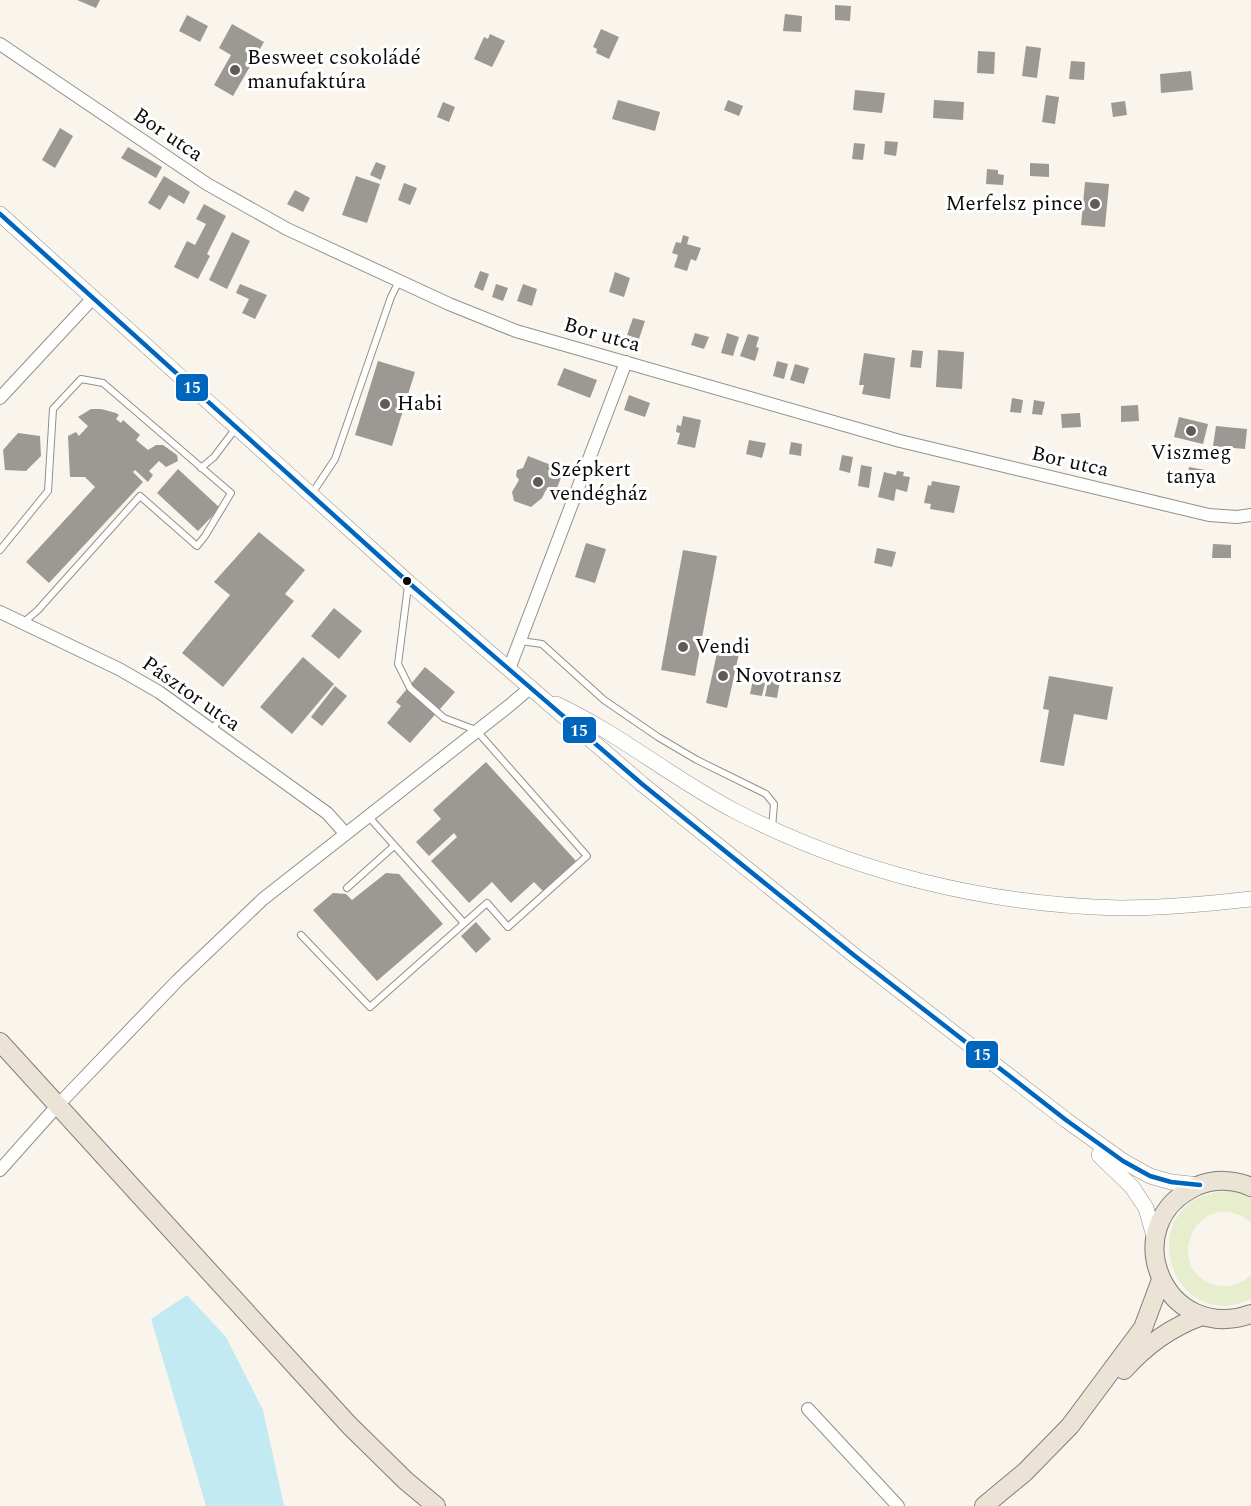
<svg xmlns="http://www.w3.org/2000/svg" width="1251" height="1506" font-family="Spectral,serif">
  <rect width="100%" height="100%" fill="#f9f5ed"/>
  <!-- green -->
  <path fill="#e6eecd" d="M 1226,1191 L 1238,1192 L 1251,1197 L 1251,1222 C 1197,1182 1160,1271 1216,1285 C 1229,1288 1242,1284 1251,1275 L 1251,1299 C 1167,1337 1130,1198 1226,1191 Z"/>
  <!-- water -->
  <path fill="#c3eaf3" d="M 187,1295 L 226,1337 L 263,1410 L 284,1506 L 206,1506 L 151,1319 Z"/>
  <!-- building -->
  <g fill="#9c9894">
    <path d="M 77,0 L 100,0 L 96,8 Z"/>
    <path d="M 835,5 L 851,6 L 850,21 L 835,20 Z"/>
    <path d="M 785,14 L 802,16 L 801,32 L 783,31 Z"/>
    <path d="M 187,15 L 208,26 L 200,42 L 179,31 Z"/>
    <path d="M 232,24 L 264,42 L 233,96 L 214,85 L 231,55 L 219,48 Z"/>
    <path d="M 601,29 L 619,37 L 609,59 L 596,53 L 597,49 L 593,47 Z"/>
    <path d="M 490,34 L 505,41 L 492,67 L 474,59 L 484,37 L 488,39 Z"/>
    <path d="M 1026,46 L 1041,48 L 1037,78 L 1022,76 Z"/>
    <path d="M 978,51 L 995,52 L 994,74 L 977,73 Z"/>
    <path d="M 1071,61 L 1085,62 L 1084,80 L 1069,79 Z"/>
    <path d="M 1191,71 L 1193,90 L 1161,93 L 1160,74 Z"/>
    <path d="M 855,90 L 885,93 L 882,113 L 853,110 Z"/>
    <path d="M 1046,95 L 1059,97 L 1055,124 L 1042,122 Z"/>
    <path d="M 618,100 L 660,112 L 655,131 L 612,119 Z"/>
    <path d="M 728,100 L 743,106 L 739,116 L 724,110 Z"/>
    <path d="M 934,100 L 964,102 L 963,120 L 933,118 Z"/>
    <path d="M 1125,101 L 1127,115 L 1113,117 L 1111,103 Z"/>
    <path d="M 443,102 L 455,107 L 449,122 L 437,117 Z"/>
    <path d="M 60,128 L 73,136 L 55,168 L 42,160 Z"/>
    <path d="M 885,141 L 898,142 L 896,156 L 884,154 Z"/>
    <path d="M 854,143 L 865,144 L 863,160 L 852,159 Z"/>
    <path d="M 128,147 L 162,167 L 156,178 L 121,158 Z"/>
    <path d="M 376,162 L 386,166 L 381,180 L 370,175 Z"/>
    <path d="M 1030,163 L 1049,164 L 1049,177 L 1030,176 Z"/>
    <path d="M 987,169 L 998,170 L 998,174 L 1004,175 L 1003,185 L 986,184 Z"/>
    <path d="M 164,176 L 190,192 L 184,204 L 169,195 L 160,210 L 148,203 Z"/>
    <path d="M 356,176 L 380,184 L 367,223 L 342,215 Z"/>
    <path d="M 1085,182 L 1109,184 L 1105,227 L 1081,225 Z"/>
    <path d="M 404,183 L 417,188 L 410,205 L 398,200 Z"/>
    <path d="M 295,190 L 310,198 L 303,212 L 287,204 Z"/>
    <path d="M 204,204 L 226,216 L 207,254 L 210,256 L 198,279 L 174,267 L 187,241 L 195,245 L 206,224 L 196,219 Z"/>
    <path d="M 232,232 L 250,241 L 227,289 L 209,280 Z"/>
    <path d="M 683,235 L 689,237 L 687,244 L 701,248 L 696,261 L 691,259 L 687,271 L 674,267 L 678,255 L 672,253 L 676,242 L 681,243 Z"/>
    <path d="M 480,271 L 489,274 L 483,291 L 474,287 Z"/>
    <path d="M 615,272 L 630,278 L 624,297 L 609,292 Z"/>
    <path d="M 240,284 L 267,295 L 255,319 L 242,313 L 249,299 L 236,293 Z"/>
    <path d="M 496,284 L 508,288 L 503,301 L 492,297 Z"/>
    <path d="M 523,284 L 537,289 L 532,306 L 517,301 Z"/>
    <path d="M 633,318 L 645,321 L 639,339 L 627,335 Z"/>
    <path d="M 695,333 L 709,337 L 704,349 L 691,345 Z"/>
    <path d="M 727,333 L 739,337 L 733,356 L 721,353 Z"/>
    <path d="M 748,334 L 759,337 L 756,347 L 759,348 L 755,361 L 740,356 Z"/>
    <path d="M 912,350 L 923,351 L 921,368 L 910,367 Z"/>
    <path d="M 938,350 L 964,352 L 962,389 L 936,387 Z"/>
    <path d="M 864,353 L 895,358 L 890,399 L 862,394 L 864,385 L 859,385 Z"/>
    <path d="M 378,361 L 415,372 L 392,446 L 355,435 Z"/>
    <path d="M 777,361 L 788,364 L 784,379 L 773,376 Z"/>
    <path d="M 795,364 L 809,368 L 804,384 L 790,380 Z"/>
    <path d="M 564,368 L 597,380 L 590,398 L 557,385 Z"/>
    <path d="M 629,395 L 650,403 L 645,417 L 624,410 Z"/>
    <path d="M 1012,398 L 1023,400 L 1021,413 L 1010,412 Z"/>
    <path d="M 1034,400 L 1045,402 L 1042,415 L 1032,414 Z"/>
    <path d="M 1138,405 L 1139,421 L 1121,422 L 1121,406 Z"/>
    <path d="M 91,409 L 101,409 L 116,413 L 119,415 L 116,419 L 121,423 L 123,420 L 140,435 L 136,440 L 148,450 L 156,445 L 163,445 L 177,455 L 178,461 L 166,467 L 159,461 L 149,471 L 153,475 L 148,482 L 135,470 L 133,472 L 143,482 L 49,583 L 26,562 L 95,487 L 85,477 L 70,477 L 68,436 L 76,432 L 79,436 L 88,426 L 78,417 Z"/>
    <path d="M 1080,413 L 1081,427 L 1062,428 L 1061,414 Z"/>
    <path d="M 683,416 L 701,420 L 695,448 L 677,444 L 680,433 L 676,432 L 677,425 L 681,426 Z"/>
    <path d="M 1179,417 L 1208,424 L 1203,444 L 1174,437 Z"/>
    <path d="M 1216,426 L 1247,429 L 1245,449 L 1213,446 Z"/>
    <path d="M 18,433 L 40,436 L 41,456 L 26,471 L 5,470 L 3,450 Z"/>
    <path d="M 749,440 L 766,443 L 762,458 L 746,454 Z"/>
    <path d="M 791,442 L 802,444 L 801,456 L 789,454 Z"/>
    <path d="M 842,455 L 853,457 L 850,473 L 839,470 Z"/>
    <path d="M 528,456 L 564,470 L 555,493 L 546,490 L 542,498 L 531,507 L 514,501 L 512,492 L 519,480 L 516,476 L 517,470 L 523,468 Z"/>
    <path d="M 861,465 L 872,467 L 869,488 L 858,486 Z"/>
    <path d="M 1189,467 L 1205,470 L 1202,488 L 1186,485 Z"/>
    <path d="M 178,469 L 220,508 L 198,531 L 157,493 Z"/>
    <path d="M 897,471 L 904,472 L 903,476 L 910,477 L 907,492 L 896,489 L 894,501 L 878,497 L 884,472 L 896,475 Z"/>
    <path d="M 932,481 L 960,486 L 954,513 L 930,509 L 931,504 L 924,503 L 928,485 L 931,486 Z"/>
    <path d="M 259,532 L 305,570 L 285,594 L 294,601 L 223,687 L 182,653 L 230,595 L 214,582 Z"/>
    <path d="M 586,543 L 606,549 L 595,583 L 575,577 Z"/>
    <path d="M 1213,544 L 1231,545 L 1231,558 L 1212,558 Z"/>
    <path d="M 877,548 L 896,552 L 892,567 L 874,563 Z"/>
    <path d="M 683,550 L 717,556 L 695,676 L 661,670 Z"/>
    <path d="M 334,608 L 362,631 L 339,659 L 311,636 Z"/>
    <path d="M 719,644 L 740,649 L 727,708 L 706,703 Z"/>
    <path d="M 303,657 L 334,684 L 292,734 L 260,707 Z"/>
    <path d="M 425,667 L 455,692 L 410,743 L 387,723 L 401,706 L 396,702 Z"/>
    <path d="M 770,672 L 781,675 L 777,698 L 765,696 Z"/>
    <path d="M 1049,676 L 1113,687 L 1107,720 L 1074,714 L 1064,766 L 1040,762 L 1049,710 L 1043,709 Z"/>
    <path d="M 753,680 L 765,683 L 762,696 L 750,694 Z"/>
    <path d="M 335,686 L 347,696 L 322,726 L 311,717 Z"/>
    <path d="M 486,762 L 576,861 L 543,891 L 534,882 L 511,903 L 492,882 L 469,903 L 431,861 L 457,837 L 454,833 L 429,856 L 416,842 L 441,819 L 433,810 Z"/>
    <path d="M 386,873 L 399,874 L 443,924 L 377,981 L 313,910 L 333,893 L 346,894 L 352,900 Z"/>
    <path d="M 476,922 L 491,939 L 476,953 L 461,936 Z"/>
  </g>
  <g fill="none" stroke-linecap="round" stroke-linejoin="round">
    <!-- service casing -->
    <g stroke="#92908c" stroke-width="8">
      <g id="service">
        <path d="M 201,468 L 214,457 L 236,428"/>
        <path d="M 311,495 L 335,459 L 391,297 L 399,281"/>
        <path d="M 0,550 L 48,491 L 53,409 L 81,379 L 103,383 L 231,493 L 205,536 L 197,546 L 140,496 L 38,610 L 24,622"/>
        <path d="M 521,641 L 542,644 L 604,700 L 658,737 L 697,760 L 766,794 L 774,804 L 772,828"/>
        <path d="M 212,730 L 223,714"/>
        <path d="M 368,816 L 464,923"/>
        <path d="M 347,888 L 394,846"/>
        <path d="M 301,935 L 370,1007 L 487,903 L 508,927 L 587,856 L 476,730 L 444,718 L 410,688 L 398,664 L 408,586"/>
      </g>
    </g>
    <!-- minor casing -->
    <g stroke="#92908c" stroke-width="14">
      <g id="minor">
        <path d="M 0,44 L 207,184 L 287,229 L 449,304 L 516,331 L 900,441 L 1209,515 L 1237,517 L 1251,515"/>
        <path d="M 0,398 L 92,299"/>
        <path d="M 0,612 L 119,669 L 159,692 L 327,813 L 345,833"/>
        <path d="M 509,669 L 626,362"/>
        <path d="M 0,1170 L 58,1105 L 177,981 L 263,899 L 510,705 L 530,688"/>
        <path d="M 808,1409 L 898,1506"/>
      </g>
    </g>
    <!-- tertiary casing -->
    <g stroke="#92908c" stroke-width="16">
      <g id="tertiary">
        <path d="M 0,214 L 409,583 L 642,784 L 855,956 L 1066,1120 L 1123,1161 L 1150,1176 L 1171,1182 L 1200,1185"/>
        <path d="M 556,704 C 619,733 673,779 735,811 C 853,872 986,905 1120,908 C 1164,908 1207,904 1251,899"/>
        <path d="M 1099,1155 L 1132,1187 L 1146,1208 L 1155,1240"/>
      </g>
    </g>
    <!-- primary casing -->
    <g stroke="#7f7d7a" stroke-width="20">
      <g id="primary">
        <path d="M 0,1042 L 349,1425 L 406,1481 L 436,1506"/>
        <path d="M 1251,1187 C 1234,1179 1214,1179 1197,1186 C 1114,1224 1164,1345 1251,1314"/>
        <path d="M 1124,1370 C 1146,1345 1171,1327 1202,1316"/>
        <path d="M 984,1506 L 1025,1472 L 1070,1426 L 1143,1328 L 1161,1280"/>
      </g>
    </g>
    <!-- service -->
    <use href="#service" stroke="#fefefc" stroke-width="6"/>
    <!-- minor -->
    <use href="#minor" stroke="#fefefc" stroke-width="12"/>
    <!-- tertiary -->
    <use href="#tertiary" stroke="#fefefc" stroke-width="15"/>
    <!-- primary -->
    <use href="#primary" stroke="#ebe3d6" stroke-width="18"/>
    <!-- bus-1 casing -->
    <g stroke="#fff" stroke-width="9">
      <path id="bus-1" d="M 0,214 L 409,583 L 642,784 L 855,956 L 1066,1120 L 1123,1161 L 1150,1176 L 1171,1182 L 1200,1185"/>
    </g>
    <!-- bus-1 -->
    <use href="#bus-1" stroke="#0065bd" stroke-width="4.5"/>
  </g>
  <!-- markers -->
  <g fill="#5e5c59" stroke="#fff" stroke-width="2">
    <circle cx="235" cy="70" r="6"/>
    <circle cx="1095" cy="204" r="6"/>
    <circle cx="385" cy="404" r="6"/>
    <circle cx="1191" cy="431" r="6"/>
    <circle cx="538" cy="482" r="6"/>
    <circle cx="683" cy="647" r="6"/>
    <circle cx="723" cy="676" r="6"/>
  </g>
  <circle fill="#0a0a0a" stroke="#fff" stroke-width="2" cx="407" cy="581" r="5"/>
  <g text-anchor="middle" dominant-baseline="central" stroke-width="6" stroke-linejoin="round" paint-order="stroke">
    <!-- poi labels -->
    <g font-size="21" fill="#0a0a0a" stroke="#fff" text-anchor="start">
      <text x="247" y="58">Besweet csokoládé<tspan x="247" dy="24">manufaktúra</tspan></text>
      <text x="1083" y="204" text-anchor="end">Merfelsz pince</text>
      <text x="397" y="404">Habi</text>
      <text x="1191" y="453" text-anchor="middle">Viszmeg<tspan x="1191" dy="24">tanya</tspan></text>
      <text x="550" y="470">Szépkert<tspan x="550" dy="24">vendégház</tspan></text>
      <text x="695" y="647">Vendi</text>
      <text x="735" y="676">Novotransz</text>
    </g>
    <!-- street labels -->
    <g font-size="21" fill="#0a0a0a" stroke="#fff">
      <text transform="translate(168 135) rotate(34)">Bor utca</text>
      <text transform="translate(602 335) rotate(16)">Bor utca</text>
      <text transform="translate(1070 462) rotate(13)">Bor utca</text>
      <text transform="translate(191 694) rotate(35)">Pásztor utca</text>
    </g>
  </g>
  <g stroke="#fff" stroke-width="2">
    <rect x="175" y="373" width="34" height="29" rx="6" fill="#0065bd"/>
    <rect x="562" y="716" width="35" height="28" rx="6" fill="#0065bd"/>
    <rect x="965" y="1040" width="34" height="29" rx="6" fill="#0065bd"/>
  </g>
  <g font-size="16" text-anchor="middle" font-weight="bold" fill="#fff">
    <text x="192" y="393">15</text>
    <text x="579" y="736">15</text>
    <text x="982" y="1060">15</text>
  </g>
</svg>
